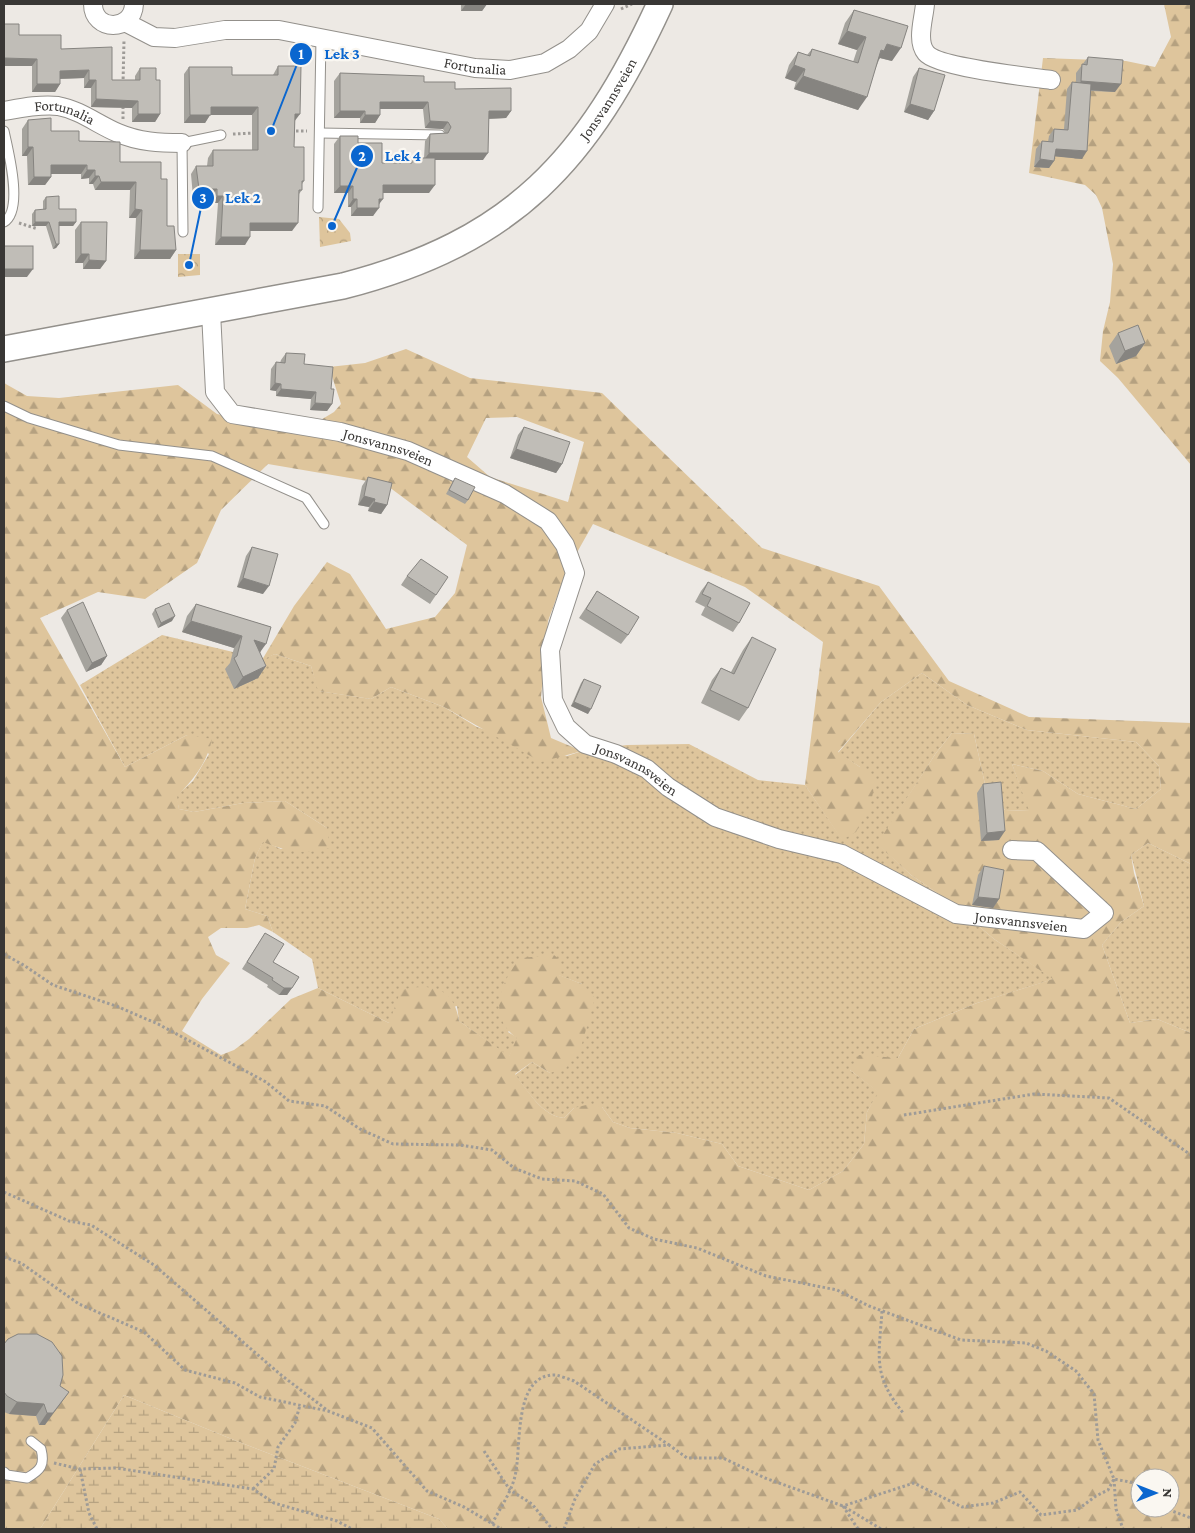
<svg xmlns="http://www.w3.org/2000/svg" width="1195" height="1533" font-family="'Crimson Pro',serif">
  <defs>
    <pattern id="grass-dots" width="8" height="8" patternUnits="userSpaceOnUse" patternTransform="scale(1.25)"><rect width="8" height="8" fill="#dec59c"/><path d="M2 2h.1M6 6h.1" fill="none" stroke="#b5a180" stroke-width="1.8" stroke-linecap="round"/></pattern>
    <pattern id="forest-firs" width="22" height="20" patternUnits="userSpaceOnUse" patternTransform="scale(1.25)"><rect width="22" height="20" fill="#dec59c"/><path d="M5 1l3.5 6h-7zM16 11l3.5 6h-7z" fill="#b5a180"/></pattern>
    <pattern id="wetland-marsh" width="20" height="14" patternUnits="userSpaceOnUse" patternTransform="scale(1.25)"><rect width="20" height="14" fill="#dec59c"/><path d="M1 5h8M5 5V1M11 12h8M15 12V8" fill="none" stroke="#b5a180"/></pattern>
    <pattern id="park-crowns" width="20" height="18" patternUnits="userSpaceOnUse" patternTransform="scale(1.25)"><rect width="20" height="18" fill="#dec59c"/><path d="M2 6a3 3 0 1 1 6 0M12 15a3 3 0 1 1 6 0" fill="none" stroke="#b5a180"/></pattern>
  </defs>
  <rect width="100%" height="100%" fill="#ede9e4"/>
  <!-- grass -->
  <g fill="url(#grass-dots)">
    <path d="M 162,635 L 262,659 L 275,654 L 311,666 L 319,691 L 371,699 L 391,687 L 444,707 L 477,727 L 567,756 L 582,751 L 627,745 L 689,744 L 758,780 L 805,785 L 842,839 L 860,767 L 838,753 L 881,702 L 922,673 L 967,705 L 1027,730 L 1136,742 L 1159,766 L 1161,789 L 1136,809 L 1078,794 L 1043,771 L 1012,764 L 1030,811 L 1005,810 L 986,789 L 974,734 L 952,733 L 936,753 L 878,844 L 911,875 L 949,901 L 994,939 L 1054,979 L 977,1003 L 914,1029 L 898,1058 L 850,1070 L 879,1092 L 867,1112 L 864,1144 L 843,1171 L 809,1190 L 738,1166 L 722,1144 L 677,1133 L 630,1128 L 613,1122 L 602,1107 L 574,1108 L 564,1118 C 542,1116 528,1091 515,1075 L 532,1062 L 550,1073 L 582,984 L 558,975 L 508,1032 L 518,1038 L 509,1057 L 459,1021 L 457,1006 L 389,1023 L 318,988 L 312,959 L 273,932 L 267,916 L 245,909 L 255,858 L 263,841 L 281,849 L 327,828 L 285,801 L 243,803 L 194,812 L 179,809 L 176,796 L 193,781 L 209,754 L 187,735 L 125,767 L 80,685 Z"/>
    <path d="M 1148,843 L 1191,864 L 1191,1033 L 1157,1019 L 1130,1023 L 1102,945 L 1121,922 L 1144,906 L 1131,855 Z"/>
  </g>
  <!-- forest -->
  <g fill="url(#forest-firs)" fill-rule="evenodd">
    <path d="M 1164,4 L 1191,4 L 1191,465 L 1118,378 L 1100,361 L 1103,331 L 1110,302 L 1113,264 L 1102,208 L 1096,195 L 1085,185 L 1029,173 L 1043,58 L 1126,61 L 1155,67 L 1171,37 Z"/>
    <path d="M 406,349 L 470,378 L 602,393 L 762,548 L 879,586 L 949,681 L 1029,717 L 1191,723 L 1191,864 L 1148,843 L 1131,855 L 1134,873 L 1144,906 L 1121,922 L 1102,945 L 1130,1023 L 1157,1019 L 1191,1033 L 1191,1529 L 448,1529 L 439,1519 L 234,1440 L 124,1395 L 40,1529 L 4,1529 L 4,383 L 27,396 L 59,398 L 178,385 L 217,414 L 299,433 L 334,412 L 341,404 L 329,367 L 365,363 ZM 517,417 L 584,442 L 568,502 L 490,477 L 467,457 L 486,418 ZM 268,464 L 385,484 L 467,545 L 455,593 L 435,617 L 386,629 L 350,574 L 327,562 L 294,606 L 262,660 L 275,654 L 311,666 L 318,691 L 371,699 L 391,687 L 444,707 L 541,762 L 582,751 L 551,738 L 541,697 L 548,621 L 566,572 L 593,524 L 745,587 L 823,642 L 805,785 L 842,840 L 856,832 L 870,807 L 876,778 L 838,752 L 881,702 L 922,673 L 967,705 L 1027,730 L 1136,742 L 1159,766 L 1161,789 L 1136,809 L 1078,794 L 1043,771 L 1012,764 L 1029,811 L 1005,810 L 986,789 L 974,734 L 952,733 L 936,753 L 877,844 L 911,875 L 949,901 L 994,939 L 1053,979 L 977,1003 L 914,1029 L 898,1058 L 859,1055 L 850,1070 L 878,1092 L 867,1112 L 864,1144 L 843,1171 L 809,1190 L 738,1166 L 722,1144 L 677,1133 L 630,1128 L 613,1122 L 602,1107 L 590,1104 L 574,1108 L 564,1118 C 542,1116 528,1091 515,1074 L 532,1062 L 550,1073 L 566,1068 L 581,1047 L 595,998 L 582,984 L 559,975 L 561,961 L 554,955 L 520,958 C 501,982 486,1016 517,1038 L 509,1056 L 459,1021 C 454,987 431,983 401,990 L 389,1023 L 318,988 L 291,999 L 249,1039 L 234,1050 L 221,1055 L 182,1031 L 202,999 L 230,963 L 216,955 L 208,937 L 221,928 L 247,928 L 259,925 L 273,932 L 267,916 L 245,909 L 255,858 L 263,842 C 289,852 303,855 330,848 L 327,828 L 285,801 L 243,803 L 194,812 L 179,809 L 177,796 C 194,779 207,763 212,739 L 187,735 L 125,767 L 40,618 L 98,592 L 145,599 L 197,563 L 221,510 ZM 1140,1478 L 1170,1478 L 1170,1508 L 1140,1508 Z"/>
  </g>
  <!-- wetland -->
  <path fill="url(#wetland-marsh)" d="M 124,1395 L 234,1440 L 439,1519 L 448,1529 L 40,1529 Z"/>
  <!-- park -->
  <g fill="url(#park-crowns)">
    <path d="M 319,217 L 339,219 L 350,233 L 351,241 L 320,247 Z"/>
    <path d="M 178,254 L 200,254 L 200,275 L 178,277 Z"/>
  </g>
  <g fill="none" stroke-linecap="round" stroke-linejoin="round">
    <!-- lane casing -->
    <g stroke="#93908b" stroke-width="11">
      <g id="lane">
        <path d="M 4,131 C 8,150 24,210 4,222"/>
        <path d="M 320,133 L 440,135"/>
        <path d="M 318,208 L 321,38"/>
        <path d="M 183,232 L 182,143 L 221,135"/>
        <path d="M 4,406 L 29,418 L 119,445 L 212,456 L 306,498 L 324,524"/>
        <path d="M 4,1472 L 7,1475 L 27,1478 C 41,1470 45,1465 41,1449 L 31,1441"/>
      </g>
    </g>
    <!-- street casing -->
    <g stroke="#93908b" stroke-width="20">
      <g id="street">
        <path d="M 93,4 C 93,32 133,32 134,4"/>
        <path d="M 925,4 C 924,18 916,41 926,53 C 937,67 1029,77 1051,80"/>
        <path id="s1" d="M 125,22 L 154,37 L 175,38 L 225,30 L 279,30 L 475,68 L 510,70 L 545,63 L 569,49 L 589,31 L 605,4"/>
        <path id="s2" d="M 4,111 C 21,108 40,104 58,106 C 80,110 97,124 118,133 C 139,142 160,143 182,143"/>
        <path id="s3" d="M 211,312 L 215,392 L 232,414 L 340,432 L 408,451 L 505,494 L 548,521 L 565,545 L 575,573 L 550,650 L 553,700 L 566,727 L 585,744 L 616,754 L 647,769 L 668,787 L 715,817 L 779,839 L 842,854 L 956,914 L 1084,929 L 1104,913 L 1037,851 L 1012,850"/>
      </g>
    </g>
    <!-- secondary casing -->
    <g stroke="#93908b" stroke-width="28">
      <g id="secondary">
        <path id="s4" d="M 4,349 L 343,286 C 514,242 588,160 660,4"/>
      </g>
    </g>
    <!-- path -->
    <g stroke="#9e9b97" stroke-width="3" stroke-dasharray="2.5 2.5" stroke-linecap="butt">
      <path d="M 621,9 L 632,4"/>
      <path d="M 123,84 L 124,40"/>
      <path d="M 123,119 L 123,105"/>
      <path d="M 291,131 L 307,131"/>
      <path d="M 233,134 L 254,133"/>
      <path d="M 19,223 L 38,229"/>
      <path d="M 4,954 L 25,966 L 53,985 L 116,1006 L 158,1024 L 266,1082 L 289,1101 L 325,1106 L 360,1129 L 393,1144 L 460,1145 L 492,1150 L 514,1168 L 542,1179 L 575,1181 L 603,1194 L 629,1228 L 654,1239 L 697,1248 L 766,1276 L 837,1290 L 869,1306 L 961,1340 L 1026,1343 L 1046,1351 L 1076,1371 L 1094,1394 L 1098,1440 L 1114,1479 L 1140,1484"/>
      <path d="M 904,1115 L 1034,1094 L 1109,1098 L 1191,1155"/>
      <path d="M 4,1192 L 69,1221 L 91,1225 L 154,1265 L 281,1375 L 327,1410"/>
      <path d="M 4,1257 L 21,1263 L 79,1304 L 144,1332 L 185,1370 L 235,1383 L 260,1397 L 328,1411 L 372,1428 L 427,1491 L 464,1507 L 501,1529"/>
      <path d="M 882,1311 C 879,1357 872,1375 904,1414"/>
      <path d="M 484,1451 L 510,1490 L 532,1504 L 552,1529"/>
      <path d="M 54,1463 L 80,1469 L 116,1468 L 253,1489 L 274,1503 L 337,1521 L 352,1529"/>
      <path d="M 80,1469 L 89,1513 L 97,1529"/>
      <path d="M 1114,1479 L 1116,1509 L 1123,1529"/>
      <path d="M 253,1489 L 274,1469 L 278,1447 L 295,1423 L 300,1405"/>
      <path d="M 1164,1508 L 1191,1518"/>
      <path d="M 492,1524 C 500,1508 511,1493 515,1476 C 522,1449 512,1373 556,1375 C 561,1376 568,1379 574,1381 L 669,1445"/>
      <path d="M 564,1529 L 575,1499 L 595,1464 L 619,1449 L 669,1445 L 687,1458 L 723,1458 L 765,1478 L 843,1506 L 881,1529"/>
      <path d="M 858,1529 L 843,1506 L 914,1483 L 962,1507 L 993,1503 L 1020,1492 L 1041,1515 L 1077,1510 L 1096,1496 L 1108,1490 L 1114,1479"/>
    </g>
    <!-- lane -->
    <use href="#lane" stroke="#fff" stroke-width="9"/>
    <!-- street -->
    <use href="#street" stroke="#fff" stroke-width="18"/>
    <!-- secondary -->
    <use href="#secondary" stroke="#fff" stroke-width="25"/>
  </g>
  <!-- wall -->
  <g fill="#a5a39d">
    <path d="M 461,4 L 487,4 L 482,11 L 461,11 Z"/>
    <path d="M 854,10 L 892,61 L 880,58 L 879,60 L 858,110 L 794,89 L 796,82 L 785,78 L 789,65 L 798,52 L 807,55 L 812,49 L 853,62 L 857,50 L 838,44 L 845,23 Z"/>
    <path d="M 4,24 L 19,35 L 61,49 L 112,80 L 135,80 L 135,76 L 140,68 L 156,80 L 160,114 L 155,122 L 132,122 L 132,108 L 91,107 L 91,88 L 84,88 L 84,78 L 60,79 L 60,84 L 55,92 L 32,92 L 32,66 L 4,66 Z"/>
    <path d="M 1088,57 L 1115,92 L 1091,91 L 1082,159 L 1055,156 L 1054,161 L 1049,168 L 1034,167 L 1036,149 L 1042,141 L 1048,142 L 1049,136 L 1054,129 L 1064,129 L 1067,89 L 1072,82 L 1076,82 L 1076,73 Z"/>
    <path d="M 278,66 L 295,121 L 294,147 L 304,181 L 302,184 L 302,190 L 299,194 L 292,231 L 250,231 L 245,245 L 215,245 L 218,203 L 212,203 L 212,197 L 193,197 L 191,174 L 196,166 L 207,166 L 208,158 L 213,150 L 252,150 L 252,115 L 210,115 L 205,123 L 184,123 L 184,74 L 189,67 L 232,75 L 273,75 Z"/>
    <path d="M 919,68 L 934,111 L 928,120 L 904,112 L 913,77 Z"/>
    <path d="M 340,73 L 424,82 L 455,89 L 511,111 L 506,118 L 489,119 L 483,160 L 435,160 L 429,193 L 383,193 L 379,205 L 373,216 L 351,216 L 351,207 L 348,207 L 348,193 L 334,193 L 334,144 L 340,136 L 358,143 L 382,163 L 408,163 L 412,158 L 424,158 L 425,141 L 430,134 L 445,133 L 443,129 L 425,128 L 423,109 L 380,109 L 380,115 L 375,123 L 360,123 L 360,118 L 334,118 L 334,81 Z"/>
    <path d="M 28,120 L 51,131 L 79,141 L 120,162 L 161,179 L 167,226 L 176,250 L 170,259 L 134,259 L 136,218 L 129,218 L 130,190 L 95,190 L 93,184 L 89,184 L 89,178 L 81,179 L 81,174 L 51,174 L 51,177 L 45,185 L 28,185 L 27,156 L 22,156 L 22,129 Z"/>
    <path d="M 46,197 L 59,209 L 76,222 L 73,226 L 59,226 L 59,244 L 56,248 L 53,249 L 46,226 L 32,226 L 32,214 L 35,210 L 43,210 L 43,201 Z"/>
    <path d="M 81,222 L 106,261 L 100,269 L 83,269 L 83,263 L 75,263 L 75,230 Z"/>
    <path d="M 1118,333 L 1145,343 L 1136,356 L 1116,364 L 1109,346 Z"/>
    <path d="M 286,353 L 304,364 L 331,389 L 332,404 L 327,411 L 310,410 L 311,399 L 276,396 L 276,391 L 270,390 L 271,369 L 276,362 L 280,363 L 281,360 Z"/>
    <path d="M 524,427 L 562,464 L 556,473 L 510,458 L 518,435 Z"/>
    <path d="M 368,477 L 387,505 L 381,514 L 368,511 L 369,507 L 358,505 L 362,486 Z"/>
    <path d="M 455,478 L 468,500 L 465,504 L 446,494 Z"/>
    <path d="M 252,547 L 263,594 L 237,587 L 246,556 Z"/>
    <path d="M 407,576 L 436,595 L 430,604 L 401,585 Z"/>
    <path d="M 708,582 L 739,623 L 733,632 L 701,615 L 705,607 L 695,602 L 701,591 Z"/>
    <path d="M 597,591 L 628,635 L 621,644 L 579,618 Z"/>
    <path d="M 196,604 L 271,627 L 260,653 L 266,666 L 258,678 L 234,689 L 225,669 L 230,663 L 234,648 L 182,632 L 187,616 Z"/>
    <path d="M 155,609 L 172,621 L 158,628 L 152,614 Z"/>
    <path d="M 67,610 L 107,656 L 101,665 L 86,672 L 61,618 Z"/>
    <path d="M 752,637 L 748,708 L 739,721 L 701,703 L 712,680 L 721,668 L 731,672 L 743,650 Z"/>
    <path d="M 584,679 L 588,714 L 571,706 L 581,683 Z"/>
    <path d="M 983,784 L 999,840 L 981,841 L 977,793 Z"/>
    <path d="M 984,866 L 999,899 L 993,908 L 972,905 L 978,875 Z"/>
    <path d="M 265,933 L 273,962 L 299,977 L 287,995 L 279,995 L 267,987 L 268,985 L 242,969 Z"/>
    <path d="M 4,1344 L 62,1356 L 45,1425 L 39,1425 L 36,1416 L 9,1414 L 4,1412 Z"/>
  </g>
  <!-- shaded-wall -->
  <g fill="#868480">
    <path d="M 466,4 L 487,4 L 482,11 L 461,11 Z"/>
    <path d="M 847,31 L 866,37 L 857,50 L 838,44 Z"/>
    <path d="M 887,44 L 901,48 L 892,61 L 880,58 L 875,64 L 872,63 Z"/>
    <path d="M 4,58 L 37,59 L 32,66 L 4,66 Z"/>
    <path d="M 794,65 L 805,69 L 796,82 L 785,78 Z"/>
    <path d="M 89,70 L 84,78 L 55,79 L 60,71 Z"/>
    <path d="M 803,76 L 867,97 L 858,110 L 794,89 Z"/>
    <path d="M 89,80 L 96,80 L 91,88 L 84,88 Z"/>
    <path d="M 1081,81 L 1121,84 L 1115,92 L 1075,89 Z"/>
    <path d="M 37,84 L 60,84 L 55,92 L 32,92 Z"/>
    <path d="M 96,99 L 138,101 L 132,108 L 91,107 Z"/>
    <path d="M 380,102 L 428,102 L 423,109 L 374,109 Z"/>
    <path d="M 910,104 L 934,111 L 928,120 L 904,112 Z"/>
    <path d="M 211,107 L 258,107 L 252,115 L 210,115 L 205,123 L 184,123 L 190,115 Z"/>
    <path d="M 340,111 L 365,111 L 360,118 L 334,118 Z"/>
    <path d="M 489,111 L 511,111 L 506,118 L 483,119 Z"/>
    <path d="M 138,114 L 160,114 L 155,122 L 132,122 Z"/>
    <path d="M 295,114 L 300,114 L 294,122 Z"/>
    <path d="M 365,115 L 380,115 L 375,123 L 360,123 Z"/>
    <path d="M 430,121 L 448,122 L 443,129 L 425,128 Z"/>
    <path d="M 28,147 L 33,147 L 27,156 L 22,156 Z"/>
    <path d="M 1056,149 L 1087,151 L 1082,159 L 1051,156 Z"/>
    <path d="M 429,153 L 488,153 L 483,160 L 424,160 Z"/>
    <path d="M 1040,159 L 1054,161 L 1049,168 L 1034,167 Z"/>
    <path d="M 51,165 L 87,165 L 81,174 L 45,174 Z"/>
    <path d="M 87,170 L 95,170 L 89,178 L 81,179 Z"/>
    <path d="M 95,176 L 99,176 L 93,184 L 89,184 Z"/>
    <path d="M 34,177 L 51,177 L 45,185 L 28,185 Z"/>
    <path d="M 101,182 L 136,182 L 130,190 L 95,190 Z"/>
    <path d="M 383,185 L 435,185 L 429,193 L 377,193 Z"/>
    <path d="M 340,186 L 353,186 L 348,193 L 334,193 Z"/>
    <path d="M 199,189 L 217,189 L 212,197 L 193,197 Z"/>
    <path d="M 217,196 L 223,196 L 218,203 L 212,203 Z"/>
    <path d="M 353,199 L 357,199 L 351,207 L 348,207 Z"/>
    <path d="M 379,199 L 383,199 L 377,207 Z"/>
    <path d="M 357,208 L 379,208 L 373,216 L 351,216 Z"/>
    <path d="M 135,209 L 142,210 L 136,218 L 129,218 Z"/>
    <path d="M 35,222 L 49,222 L 46,226 L 32,226 Z"/>
    <path d="M 59,222 L 76,222 L 73,226 L 56,226 Z"/>
    <path d="M 250,223 L 298,223 L 292,231 L 245,231 Z"/>
    <path d="M 221,237 L 250,237 L 245,245 L 215,245 Z"/>
    <path d="M 56,244 L 59,244 L 56,248 L 53,249 Z"/>
    <path d="M 140,250 L 176,250 L 170,259 L 134,259 Z"/>
    <path d="M 81,254 L 89,254 L 83,263 L 75,263 Z"/>
    <path d="M 89,260 L 106,261 L 100,269 L 83,269 Z"/>
    <path d="M 4,269 L 33,269 L 27,277 L 4,277 Z"/>
    <path d="M 1145,343 L 1136,356 L 1116,364 L 1125,351 Z"/>
    <path d="M 275,383 L 281,384 L 276,391 L 270,390 Z"/>
    <path d="M 281,389 L 316,392 L 311,399 L 276,396 Z"/>
    <path d="M 315,403 L 332,404 L 327,411 L 310,410 Z"/>
    <path d="M 516,449 L 562,464 L 556,473 L 510,458 Z"/>
    <path d="M 364,496 L 375,499 L 369,507 L 358,505 Z"/>
    <path d="M 374,502 L 387,505 L 381,514 L 368,511 Z"/>
    <path d="M 243,578 L 269,586 L 263,594 L 237,587 Z"/>
    <path d="M 175,616 L 172,621 L 158,628 L 161,623 Z"/>
    <path d="M 191,621 L 242,636 L 234,648 L 182,632 Z"/>
    <path d="M 254,640 L 266,644 L 258,655 Z"/>
    <path d="M 107,656 L 101,665 L 86,672 L 92,663 Z"/>
    <path d="M 266,666 L 258,678 L 234,689 L 243,677 Z"/>
    <path d="M 574,702 L 591,709 L 588,714 L 571,706 Z"/>
    <path d="M 1005,831 L 999,840 L 981,841 L 987,833 Z"/>
    <path d="M 978,897 L 999,899 L 993,908 L 972,905 Z"/>
    <path d="M 284,988 L 292,988 L 287,995 L 279,995 Z"/>
    <path d="M 69,1392 L 45,1425 L 39,1425 L 47,1413 Z"/>
    <path d="M 17,1402 L 44,1404 L 36,1416 L 9,1414 Z"/>
  </g>
  <!-- building -->
  <g fill="#c0bdb7" stroke="#868480">
    <path d="M 854,10 L 908,26 L 901,48 L 887,44 L 884,51 L 881,50 L 867,97 L 803,76 L 805,69 L 794,65 L 798,52 L 810,56 L 812,49 L 858,63 L 866,37 L 847,31 Z"/>
    <path d="M 4,24 L 19,24 L 19,35 L 61,35 L 61,49 L 112,47 L 112,80 L 140,80 L 140,68 L 156,68 L 156,80 L 160,80 L 160,114 L 138,114 L 138,101 L 96,99 L 96,80 L 89,80 L 89,70 L 60,71 L 60,84 L 37,84 L 37,59 L 4,58 Z"/>
    <path d="M 1088,57 L 1123,60 L 1121,84 L 1081,81 L 1082,64 L 1087,65 Z"/>
    <path d="M 278,66 L 301,66 L 300,114 L 295,114 L 294,147 L 304,147 L 304,181 L 302,181 L 302,190 L 299,190 L 298,223 L 250,223 L 250,237 L 221,237 L 223,196 L 217,196 L 217,189 L 199,189 L 196,166 L 213,166 L 213,150 L 258,150 L 258,107 L 211,107 L 211,115 L 190,115 L 189,67 L 232,67 L 232,75 L 278,75 Z"/>
    <path d="M 919,68 L 945,75 L 934,111 L 910,104 Z"/>
    <path d="M 340,73 L 424,76 L 424,82 L 455,82 L 455,89 L 511,88 L 511,111 L 489,111 L 488,153 L 429,153 L 430,134 L 448,133 L 451,127 L 448,122 L 430,121 L 428,102 L 380,102 L 380,115 L 365,115 L 365,111 L 340,111 Z"/>
    <path d="M 1072,82 L 1091,84 L 1087,151 L 1056,149 L 1054,161 L 1040,159 L 1042,141 L 1053,142 L 1054,129 L 1068,130 Z"/>
    <path d="M 51,118 L 51,131 L 79,131 L 79,141 L 120,142 L 120,162 L 161,162 L 161,179 L 167,179 L 167,226 L 174,226 L 176,250 L 140,250 L 142,210 L 135,209 L 136,182 L 101,182 L 99,176 L 95,176 L 95,170 L 87,170 L 87,165 L 51,165 L 51,177 L 34,177 L 33,147 L 28,147 L 28,120 Z"/>
    <path d="M 340,136 L 358,136 L 358,143 L 382,143 L 382,163 L 412,163 L 412,158 L 435,158 L 435,185 L 383,185 L 383,199 L 379,199 L 379,208 L 357,208 L 357,199 L 353,199 L 353,186 L 340,186 Z"/>
    <path d="M 59,196 L 59,209 L 76,209 L 76,222 L 59,222 L 59,244 L 56,244 L 49,222 L 35,222 L 35,210 L 46,209 L 46,197 Z"/>
    <path d="M 81,222 L 107,222 L 106,261 L 89,260 L 89,254 L 81,254 Z"/>
    <rect x="4" y="246" width="29" height="23"/>
    <path d="M 1138,325 L 1145,343 L 1125,351 L 1118,333 Z"/>
    <path d="M 286,353 L 305,354 L 304,364 L 333,367 L 331,389 L 334,389 L 332,404 L 315,403 L 316,392 L 281,389 L 281,384 L 275,383 L 276,362 L 285,363 Z"/>
    <path d="M 524,427 L 570,442 L 562,464 L 516,449 Z"/>
    <path d="M 368,477 L 392,483 L 387,505 L 374,502 L 375,499 L 364,496 Z"/>
    <path d="M 455,478 L 475,487 L 468,500 L 449,490 Z"/>
    <path d="M 252,547 L 278,554 L 269,586 L 243,578 Z"/>
    <path d="M 421,559 L 448,577 L 436,595 L 407,576 Z"/>
    <path d="M 708,582 L 750,603 L 739,623 L 707,606 L 711,598 L 702,594 Z"/>
    <path d="M 597,591 L 639,617 L 628,635 L 586,609 Z"/>
    <path d="M 83,602 L 107,656 L 92,663 L 67,610 Z"/>
    <path d="M 169,603 L 175,616 L 161,623 L 155,609 Z"/>
    <path d="M 196,604 L 271,627 L 266,644 L 254,640 L 266,666 L 243,677 L 234,658 L 237,656 L 242,636 L 191,621 Z"/>
    <path d="M 752,637 L 776,649 L 748,708 L 710,690 L 721,668 L 734,674 Z"/>
    <path d="M 584,679 L 601,686 L 591,709 L 574,702 Z"/>
    <path d="M 1001,782 L 1005,831 L 987,833 L 983,784 Z"/>
    <path d="M 984,866 L 1004,870 L 999,899 L 978,897 Z"/>
    <path d="M 265,933 L 284,944 L 273,962 L 299,977 L 292,988 L 284,988 L 272,980 L 273,978 L 247,962 Z"/>
    <path d="M 18,1334 L 37,1334 L 52,1342 L 62,1356 L 63,1375 L 60,1386 L 69,1392 L 53,1413 L 47,1413 L 44,1404 L 17,1402 L 7,1396 L 4,1392 L 4,1344 L 8,1339 Z"/>
  </g>
  <g text-anchor="middle" dominant-baseline="central" stroke-width="4.5" stroke-linejoin="round" paint-order="stroke">
    <!-- street labels -->
    <g font-size="15" fill="#393735" stroke="#faf7f1">
      <text stroke="none"><textPath href="#s1" startOffset="358">Fortunalia</textPath></text>
      <text stroke="none"><textPath href="#s4" startOffset="679">Jonsvannsveien</textPath></text>
      <text stroke="none"><textPath href="#s2" startOffset="62">Fortunalia</textPath></text>
      <text stroke="none"><textPath href="#s3" startOffset="268">Jonsvannsveien</textPath></text>
      <text stroke="none"><textPath href="#s3" startOffset="748">Jonsvannsveien</textPath></text>
      <text stroke="none"><textPath href="#s3" startOffset="1168">Jonsvannsveien</textPath></text>
    </g>
  </g>
  <!-- callouts -->
  <path fill="none" stroke="#0a66cf" stroke-width="2" d="M271 131L301 54M332 226L362 156M189 265L203 198"/>
  <g fill="#0a66cf" stroke="#faf7f1" stroke-width="2">
    <circle cx="271" cy="131" r="5"/>
    <circle cx="332" cy="226" r="5"/>
    <circle cx="189" cy="265" r="5"/>
    <circle cx="301" cy="54" r="12"/>
    <circle cx="362" cy="156" r="12"/>
    <circle cx="203" cy="198" r="12"/>
  </g>
  <g font-size="15" text-anchor="middle" font-weight="bold" fill="#fff">
    <text x="301" y="59">1</text>
    <text x="362" y="161">2</text>
    <text x="203" y="203">3</text>
  </g>
  <g font-size="16" text-anchor="middle" font-weight="bold" fill="#0a66cf" stroke="#faf7f1" stroke-width="4.5" stroke-linejoin="round" paint-order="stroke">
    <text x="342" y="59">Lek 3</text>
    <text x="403" y="161">Lek 4</text>
    <text x="243" y="203">Lek 2</text>
  </g>
  <!-- border -->
  <rect width="1195" height="1533" fill="none" stroke="#393735" stroke-width="10"/>
  <!-- north arrow -->
  <g transform="translate(1155 1493) rotate(90)"><circle r="24" fill="#faf7f1" stroke="#adaaa6"/>
  <path d="M0-4L9 19L0 12L-9 19Z" fill="#0a66cf"/>
  <text y="-8" font-size="14" font-weight="bold" text-anchor="middle" fill="#393735">N</text>
  </g>
</svg>
